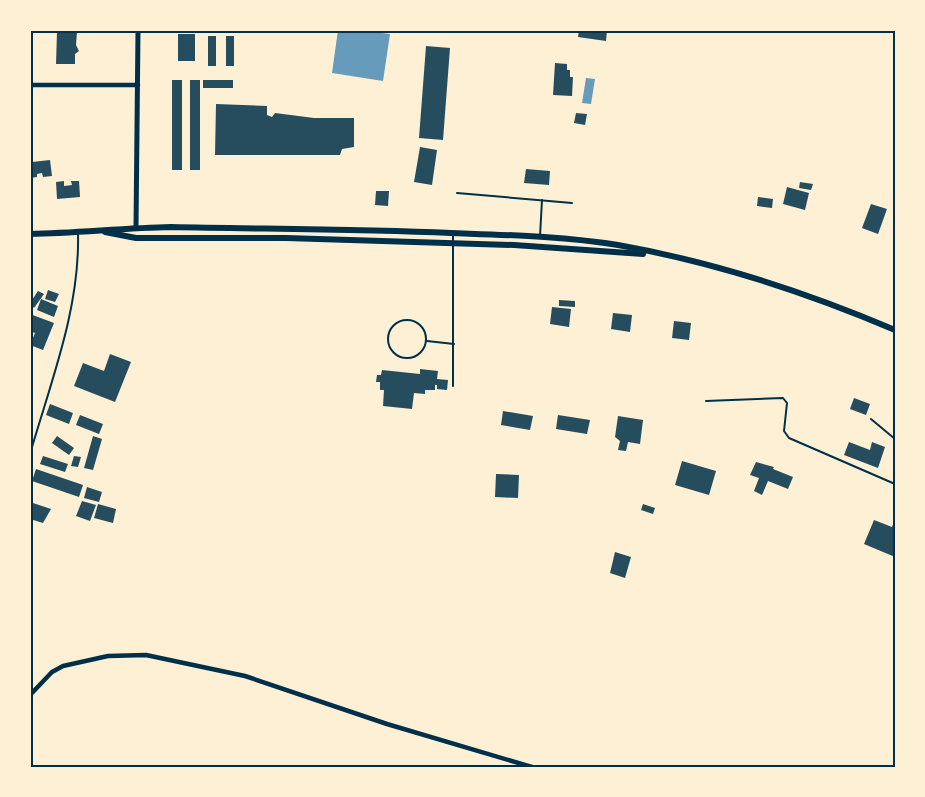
<svg xmlns="http://www.w3.org/2000/svg" width="925" height="797" font-family="'Noto Sans',sans-serif">
  <rect width="100%" height="100%" fill="#fdf0d5"/>
  <!-- water -->
  <g fill="#669bbc">
    <path d="M 338,30 L 358,30 L 390,34 L 383,81 L 332,73 Z"/>
    <path d="M 586,78 L 595,79 L 591,104 L 582,103 Z"/>
  </g>
  <!-- building -->
  <g fill="#264d5e">
    <path d="M 579,30 L 607,30 L 606,41 L 578,37 Z"/>
    <path d="M 57,32 L 77,32 L 76,45 L 79,51 L 75,54 L 75,64 L 56,64 Z"/>
    <rect x="178" y="34" width="17" height="27"/>
    <rect x="208" y="36" width="8" height="30"/>
    <rect x="226" y="36" width="8" height="30"/>
    <path d="M 426,46 L 450,48 L 443,140 L 419,138 Z"/>
    <path d="M 555,63 L 567,64 L 567,70 L 570,70 L 570,77 L 573,77 L 572,96 L 553,95 Z"/>
    <rect x="172" y="80" width="10" height="90"/>
    <rect x="190" y="80" width="10" height="90"/>
    <rect x="203" y="80" width="30" height="8"/>
    <path d="M 216,104 L 267,106 L 267,115 L 272,117 L 275,113 L 314,118 L 354,118 L 354,147 L 342,149 L 340,155 L 215,155 Z"/>
    <path d="M 576,113 L 587,114 L 585,125 L 574,123 Z"/>
    <path d="M 420,147 L 437,150 L 432,185 L 414,182 Z"/>
    <path d="M 50,160 L 52,176 L 43,177 L 42,173 L 37,174 L 37,177 L 30,178 L 32,162 Z"/>
    <path d="M 526,169 L 550,171 L 549,185 L 524,183 Z"/>
    <path d="M 64,181 L 64,186 L 72,185 L 71,181 L 79,181 L 80,197 L 57,199 L 56,182 Z"/>
    <path d="M 800,182 L 813,184 L 811,190 L 799,188 Z"/>
    <path d="M 787,187 L 809,193 L 805,210 L 783,204 Z"/>
    <path d="M 376,191 L 389,191 L 388,206 L 375,205 Z"/>
    <path d="M 758,197 L 773,199 L 772,208 L 757,206 Z"/>
    <path d="M 871,204 L 887,209 L 878,234 L 862,228 Z"/>
    <path d="M 48,290 L 59,294 L 55,302 L 45,299 Z"/>
    <path d="M 38,291 L 44,294 L 34,308 L 30,303 Z"/>
    <path d="M 41,299 L 58,306 L 54,317 L 37,310 Z"/>
    <path d="M 559,300 L 575,301 L 575,307 L 559,306 Z"/>
    <path d="M 552,307 L 571,309 L 569,327 L 550,324 Z"/>
    <path d="M 613,313 L 632,315 L 630,332 L 611,329 Z"/>
    <path d="M 30,314 L 54,323 L 43,350 L 30,345 L 35,333 L 30,331 Z"/>
    <path d="M 674,321 L 691,323 L 689,340 L 672,338 Z"/>
    <path d="M 110,354 L 131,362 L 115,402 L 74,386 L 83,363 L 104,371 Z"/>
    <path d="M 420,369 L 438,371 L 437,379 L 448,380 L 447,390 L 437,389 L 437,385 L 435,385 L 435,390 L 425,390 L 425,394 L 414,393 L 412,409 L 383,406 L 384,390 L 380,390 L 380,382 L 376,382 L 377,375 L 381,375 L 382,370 L 420,374 Z"/>
    <path d="M 854,398 L 870,404 L 866,415 L 850,409 Z"/>
    <path d="M 50,404 L 73,413 L 69,424 L 46,415 Z"/>
    <path d="M 503,411 L 533,416 L 530,430 L 501,425 Z"/>
    <path d="M 80,415 L 103,424 L 99,434 L 76,425 Z"/>
    <path d="M 558,415 L 590,420 L 587,434 L 556,429 Z"/>
    <path d="M 618,416 L 643,420 L 640,444 L 628,442 L 626,451 L 618,450 L 620,441 L 615,437 Z"/>
    <path d="M 57,436 L 74,448 L 69,455 L 52,443 Z"/>
    <path d="M 93,436 L 102,439 L 93,470 L 84,468 Z"/>
    <path d="M 849,442 L 870,450 L 872,442 L 885,447 L 878,468 L 844,455 Z"/>
    <path d="M 43,456 L 68,464 L 65,472 L 40,464 Z"/>
    <path d="M 74,456 L 81,457 L 78,467 L 71,466 Z"/>
    <path d="M 682,461 L 716,471 L 709,495 L 675,485 Z"/>
    <path d="M 756,462 L 774,467 L 773,469 L 793,477 L 788,489 L 768,481 L 762,495 L 754,491 L 759,478 L 750,475 Z"/>
    <path d="M 36,469 L 83,485 L 79,497 L 32,481 Z"/>
    <path d="M 496,474 L 519,475 L 518,498 L 495,497 Z"/>
    <path d="M 87,487 L 102,492 L 99,502 L 84,498 Z"/>
    <path d="M 82,501 L 96,505 L 90,521 L 76,516 Z"/>
    <path d="M 30,502 L 51,509 L 43,523 L 30,519 Z"/>
    <path d="M 98,504 L 116,509 L 113,523 L 94,518 Z"/>
    <path d="M 643,504 L 655,508 L 653,514 L 641,510 Z"/>
    <path d="M 895,519 L 895,557 L 864,544 L 874,520 L 892,527 Z"/>
    <path d="M 615,552 L 631,557 L 625,578 L 610,573 Z"/>
  </g>
  <g fill="none" stroke-linecap="round" stroke-linejoin="round">
    <!-- service -->
    <g stroke="#003049" stroke-width="2">
      <path d="M 457,193 L 572,203"/>
      <path d="M 453,236 L 453,386"/>
      <path d="M 540,236 L 542,200"/>
      <circle cx="407" cy="339" r="19"/>
      <path d="M 427,341 L 454,344"/>
      <path d="M 706,401 L 783,398 L 787,403 L 784,431 L 789,438 L 895,484"/>
      <path d="M 871,419 L 895,439"/>
      <path d="M 30,454 C 51,381 80,309 78,233"/>
    </g>
    <!-- minor -->
    <g stroke="#003049" stroke-width="4.5">
      <path d="M 30,85 L 138,85"/>
      <path d="M 30,695 L 52,672 L 63,666 L 108,656 L 146,655 L 245,676 L 387,724 L 532,767"/>
    </g>
    <!-- tertiary -->
    <path stroke="#003049" stroke-width="5" d="M 136,227 L 138,30"/>
    <!-- secondary -->
    <g stroke="#003049" stroke-width="6">
      <path d="M 105,232 L 136,238 L 286,238 L 514,245 L 643,254"/>
      <path d="M 30,234 C 77,233 124,228 171,227 C 264,229 358,229 451,233 C 507,235 563,236 618,245 C 714,262 806,292 895,330"/>
    </g>
  </g>
  <!-- border -->
  <rect width="925" height="797" fill="none" stroke="#fdf0d5" stroke-width="63"/>
  <rect x="32" y="32" width="862" height="734" fill="none" stroke="#003049" stroke-width="2"/>
</svg>
